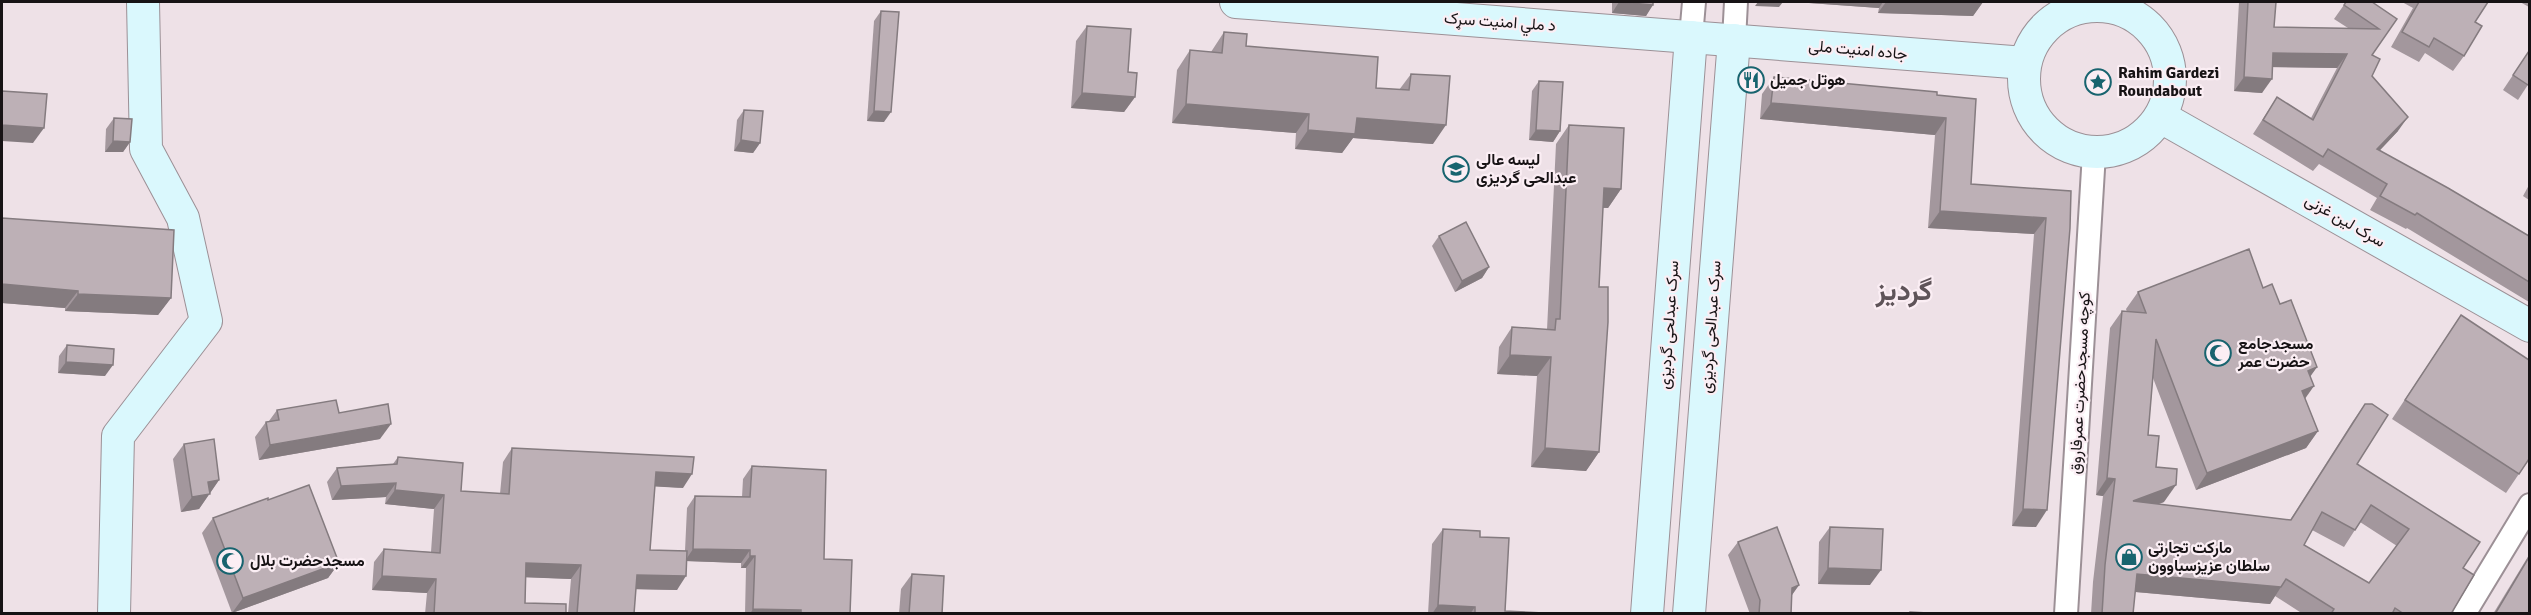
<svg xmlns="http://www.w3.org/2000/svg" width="2531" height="615" font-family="Signika,Vazirmatn,sans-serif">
  <rect width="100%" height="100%" fill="#eee1e7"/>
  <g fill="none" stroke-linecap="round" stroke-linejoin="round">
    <!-- street casing -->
    <g stroke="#9c9096" stroke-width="26">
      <g id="street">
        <path d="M 1691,37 L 1694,2"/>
        <path d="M 1734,40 L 1736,2"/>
        <path d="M 2066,614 L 2094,153"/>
        <path d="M 2464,614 L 2530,505"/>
      </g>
    </g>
    <!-- secondary casing -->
    <g stroke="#9c9096" stroke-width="34">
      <g id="secondary">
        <path d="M 1236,2 L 2025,63"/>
        <circle cx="2097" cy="79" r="73"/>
        <path d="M 2161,117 L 2530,326"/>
        <path d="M 114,614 L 118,436 L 206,321 L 183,218 L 146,149 L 143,2"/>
        <path d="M 1647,614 L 1691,37"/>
        <path d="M 1689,614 L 1734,40"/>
      </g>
    </g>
    <!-- street -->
    <use href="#street" stroke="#fff" stroke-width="22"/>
    <!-- secondary -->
    <use href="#secondary" stroke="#daf8fd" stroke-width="32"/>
  </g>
  <!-- wall -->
  <g fill="#a3979d" fill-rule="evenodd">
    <path d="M 1612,2 L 1653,2 L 1646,16 L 1612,13 Z"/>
    <path d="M 1795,2 L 1983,2 L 1973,16 L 1878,13 L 1879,8 Z"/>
    <path d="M 2239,2 L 2276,2 L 2274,27 L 2348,28 L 2334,19 L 2346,2 L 2397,19 L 2372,55 L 2372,76 L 2398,131 L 2379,151 L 2529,236 L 2529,302 L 2407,228 L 2406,229 L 2370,210 L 2377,198 L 2319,164 L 2313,171 L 2253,134 L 2277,97 L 2311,118 L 2337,68 L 2272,67 L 2262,93 L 2234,91 Z"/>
    <path d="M 2402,2 L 2488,2 L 2475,22 L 2464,56 L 2453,71 L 2425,53 L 2419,62 L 2391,47 L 2413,8 Z"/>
    <path d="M 2520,2 L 2529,2 L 2529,7 Z"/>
    <path d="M 881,11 L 884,122 L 867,121 L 874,21 Z"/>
    <path d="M 1087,26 L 1135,97 L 1124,112 L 1071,108 L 1076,41 Z"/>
    <path d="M 1224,32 L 1246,46 L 1376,88 L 1399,90 L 1411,74 L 1433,144 L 1353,138 L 1342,153 L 1295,149 L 1296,133 L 1172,123 L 1177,70 L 1190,50 L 1211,52 Z"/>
    <path d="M 2529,51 L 2529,83 L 2518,100 L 2503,90 Z"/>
    <path d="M 1774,77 L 1937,95 L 1971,184 L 2071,191 L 2036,527 L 2012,526 L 2034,234 L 1928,228 L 1935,135 L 1760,119 L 1762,94 Z"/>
    <path d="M 1539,81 L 1560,131 L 1553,142 L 1529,140 L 1532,91 Z"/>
    <path d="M 744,110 L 760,143 L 753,153 L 734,151 L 737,120 Z"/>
    <path d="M 114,118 L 130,142 L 123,152 L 105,152 L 106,129 Z"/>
    <path d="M 1569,125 L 1621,189 L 1608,208 L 1603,208 L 1599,287 L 1599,452 L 1586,471 L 1531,467 L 1537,376 L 1497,374 L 1499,347 L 1512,327 L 1547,330 L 1556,144 Z"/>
    <path d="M 2529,185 L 2529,200 L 2523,196 Z"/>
    <path d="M 2,218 L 171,298 L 158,315 L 65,311 L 65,308 L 2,303 Z"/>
    <path d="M 1439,236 L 1489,267 L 1482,278 L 1455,292 L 1432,246 Z"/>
    <path d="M 2263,288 L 2280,304 L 2317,367 L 2310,376 L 2305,398 L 2318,431 L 2306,448 L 2196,490 L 2153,378 L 2148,435 L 2164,502 L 2158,504 L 2290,520 L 2353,421 L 2365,404 L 2357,464 L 2463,568 L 2451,614 L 2303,614 L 2275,596 L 2270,604 L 2135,592 L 2133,614 L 2091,614 L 2093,582 L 2103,496 L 2096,495 L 2110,328 L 2122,311 L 2127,312 L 2126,309 L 2138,292 ZM 2360,522 L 2397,546 L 2369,583 L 2304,545 L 2312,530 L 2344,547 Z"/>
    <path d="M 2461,315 L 2529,459 L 2506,493 L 2392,419 Z"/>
    <path d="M 67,345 L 105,376 L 58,373 L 59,356 Z"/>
    <path d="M 277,410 L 339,413 L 380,439 L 259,460 L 255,437 L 266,422 L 269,421 Z"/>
    <path d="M 184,444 L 219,480 L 199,509 L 181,512 L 173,459 Z"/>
    <path d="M 512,448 L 683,488 L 655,486 L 650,550 L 685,551 L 687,508 L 695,496 L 742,497 L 743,479 L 752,466 L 824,559 L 850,614 L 745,614 L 746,568 L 741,568 L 741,563 L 687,561 L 677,590 L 636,589 L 634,614 L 568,614 L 571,579 L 526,577 L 525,603 L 566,614 L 425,614 L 427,593 L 372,590 L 374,562 L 384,549 L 431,552 L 434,509 L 385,504 L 386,497 L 332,500 L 327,482 L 337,468 L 393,464 L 398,457 L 461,491 L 500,494 L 503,462 Z"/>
    <path d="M 213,518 L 339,563 L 328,578 L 232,613 L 202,533 Z"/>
    <path d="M 1830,527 L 1870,585 L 1818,584 L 1819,542 Z"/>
    <path d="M 1443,529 L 1480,537 L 1505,611 L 1563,614 L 1428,614 L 1432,544 Z"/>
    <path d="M 1738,542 L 1799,585 L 1792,595 L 1791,614 L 1750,614 L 1728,555 Z"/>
    <path d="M 2529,555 L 2529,614 L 2493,614 Z"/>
    <path d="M 912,574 L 942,614 L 899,614 L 901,589 Z"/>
  </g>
  <!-- shaded-wall -->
  <g fill="#847b7f">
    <path d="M 1619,2 L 1653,5 L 1646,16 L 1612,13 Z"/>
    <path d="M 1758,2 L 1783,2 L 1779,7 L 1755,6 Z"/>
    <path d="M 1795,2 L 1883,2 L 1879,8 Z"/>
    <path d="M 1886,2 L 1983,2 L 1973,16 L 1878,13 Z"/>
    <path d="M 2273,53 L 2347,54 L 2337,68 L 2263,67 Z"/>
    <path d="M 2244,77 L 2272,79 L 2262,93 L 2234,91 Z"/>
    <path d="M 1082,93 L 1135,97 L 1124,112 L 1071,108 Z"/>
    <path d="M 1771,103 L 1946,118 L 1935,135 L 1760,119 Z"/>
    <path d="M 1186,104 L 1309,114 L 1296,133 L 1172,123 Z"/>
    <path d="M 874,111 L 891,112 L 884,122 L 867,121 Z"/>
    <path d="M 2408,117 L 2398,131 L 2367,164 L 2377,149 Z"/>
    <path d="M 1357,118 L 1446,125 L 1433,144 L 1353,138 L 1342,153 L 1295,149 L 1308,130 Z"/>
    <path d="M 2,125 L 44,128 L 33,143 L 2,141 Z"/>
    <path d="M 1536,130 L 1560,131 L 1553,142 L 1529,140 Z"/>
    <path d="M 741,140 L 760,143 L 753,153 L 734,151 Z"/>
    <path d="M 113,141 L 130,142 L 123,152 L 105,152 Z"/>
    <path d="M 1604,188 L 1621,189 L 1608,208 L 1590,207 Z"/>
    <path d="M 1940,211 L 2046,218 L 2034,234 L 1928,228 Z"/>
    <path d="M 1489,267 L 1482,278 L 1455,292 L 1462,281 Z"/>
    <path d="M 2,284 L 78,291 L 65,308 L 2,303 Z"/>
    <path d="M 78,294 L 171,298 L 158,315 L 65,311 Z"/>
    <path d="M 1510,355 L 1551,357 L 1537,376 L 1497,374 Z"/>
    <path d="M 66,362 L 113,365 L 105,376 L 58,373 Z"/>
    <path d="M 2317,367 L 2305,384 L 2308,371 Z"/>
    <path d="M 2314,386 L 2302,403 L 2302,391 Z"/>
    <path d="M 391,424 L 380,439 L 259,460 L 270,445 Z"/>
    <path d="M 2318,431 L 2306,448 L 2196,490 L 2207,473 Z"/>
    <path d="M 1545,448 L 1599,452 L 1586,471 L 1531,467 Z"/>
    <path d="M 656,472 L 692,474 L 683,488 L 646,486 Z"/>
    <path d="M 2107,478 L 2115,479 L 2103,496 L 2096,495 Z"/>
    <path d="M 219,480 L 199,509 L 181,512 L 192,497 L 208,482 Z"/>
    <path d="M 396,483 L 386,497 L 332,500 L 341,486 Z"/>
    <path d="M 2176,485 L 2164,502 L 2121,518 L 2133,501 Z"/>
    <path d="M 395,490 L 444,495 L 434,509 L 385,504 Z"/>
    <path d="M 2023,509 L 2047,510 L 2036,527 L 2012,526 Z"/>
    <path d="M 693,549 L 750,550 L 741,563 L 685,561 Z"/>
    <path d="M 750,556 L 755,556 L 746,568 L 741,568 Z"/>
    <path d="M 339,563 L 328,578 L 232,613 L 243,598 Z"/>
    <path d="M 526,563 L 581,565 L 571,579 L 517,577 Z"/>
    <path d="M 1828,568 L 1881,570 L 1870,585 L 1818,584 Z"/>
    <path d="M 2137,574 L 2281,587 L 2270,604 L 2125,591 Z"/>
    <path d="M 637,575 L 686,576 L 677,590 L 627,589 Z"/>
    <path d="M 382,576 L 436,579 L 427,593 L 372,590 Z"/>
    <path d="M 1799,585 L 1789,599 L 1792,588 Z"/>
    <path d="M 1438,605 L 1475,607 L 1470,614 L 1432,614 Z"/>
    <path d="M 753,609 L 801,610 L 799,614 L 750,614 Z"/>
  </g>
  <!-- building -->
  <g fill="#bdb0b6" stroke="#847b7f" stroke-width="1.5" fill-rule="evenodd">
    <path d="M 1619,2 L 1653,2 L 1653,5 Z"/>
    <path d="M 2248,2 L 2276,2 L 2274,27 L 2379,29 L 2344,5 L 2346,2 L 2372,2 L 2397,19 L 2372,55 L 2380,59 L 2372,76 L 2408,117 L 2377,149 L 2448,188 L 2529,236 L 2529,282 L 2417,213 L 2415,215 L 2380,196 L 2387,184 L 2328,149 L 2323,157 L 2263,120 L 2277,97 L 2313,120 L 2347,54 L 2273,53 L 2272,79 L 2244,77 Z"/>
    <path d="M 2419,2 L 2488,2 L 2475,22 L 2482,26 L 2464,56 L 2434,38 L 2429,47 L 2402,32 Z"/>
    <path d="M 881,11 L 899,12 L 891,112 L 874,111 Z"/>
    <path d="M 1087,26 L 1131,29 L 1128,72 L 1137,73 L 1135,97 L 1082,93 Z"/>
    <path d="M 1224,32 L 1247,34 L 1246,46 L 1378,57 L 1376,88 L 1409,90 L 1411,74 L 1450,76 L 1446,125 L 1357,118 L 1355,134 L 1308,130 L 1309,114 L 1186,104 L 1190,50 L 1222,53 Z"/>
    <path d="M 2529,51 L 2529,83 L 2528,85 L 2513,75 Z"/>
    <path d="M 1774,77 L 1937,92 L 1937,95 L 1976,99 L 1971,184 L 2071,191 L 2070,228 L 2047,510 L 2023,509 L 2046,218 L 1940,211 L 1946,118 L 1771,103 Z"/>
    <path d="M 1539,81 L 1563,82 L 1560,131 L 1536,130 Z"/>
    <path d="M 2,91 L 47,94 L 44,128 L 2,125 Z"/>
    <path d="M 744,110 L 763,111 L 760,143 L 741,140 Z"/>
    <path d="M 114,118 L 132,119 L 130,142 L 113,141 Z"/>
    <path d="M 1569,125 L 1624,128 L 1621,189 L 1604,188 L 1599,287 L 1608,287 L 1608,322 L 1599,452 L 1545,448 L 1551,357 L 1510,355 L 1512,327 L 1555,330 L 1556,319 L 1560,319 Z"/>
    <path d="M 2,218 L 174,230 L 171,298 L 78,294 L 78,291 L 2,284 Z"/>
    <path d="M 1466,222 L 1489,267 L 1462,281 L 1439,236 Z"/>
    <path d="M 2249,249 L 2263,288 L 2272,284 L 2280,304 L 2291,300 L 2317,367 L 2308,371 L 2314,386 L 2302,391 L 2318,431 L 2207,473 L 2156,339 L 2148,435 L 2159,436 L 2156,467 L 2177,469 L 2176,485 L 2133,501 L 2291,520 L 2365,404 L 2372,404 L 2388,415 L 2357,464 L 2480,542 L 2463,568 L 2474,575 L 2451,614 L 2404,614 L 2395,608 L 2392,614 L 2331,614 L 2334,609 L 2286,579 L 2281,587 L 2137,574 L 2133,614 L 2102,614 L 2105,565 L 2115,479 L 2107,478 L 2122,311 L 2146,313 L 2138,292 ZM 2371,505 L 2409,529 L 2369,583 L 2304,545 L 2322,512 L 2355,530 Z"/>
    <path d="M 2461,315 L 2529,360 L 2529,459 L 2519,474 L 2405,400 Z"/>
    <path d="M 67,345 L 114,349 L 113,365 L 66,362 Z"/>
    <path d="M 336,400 L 339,413 L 388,404 L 391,424 L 270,445 L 266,422 L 279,420 L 277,410 Z"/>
    <path d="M 214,439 L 219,480 L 208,482 L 210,494 L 192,497 L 184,444 Z"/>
    <path d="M 512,448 L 694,457 L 692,474 L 656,472 L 650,550 L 687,551 L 686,576 L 637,575 L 634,614 L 577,614 L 581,565 L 526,563 L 525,603 L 566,604 L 566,614 L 434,614 L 436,579 L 382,576 L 384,549 L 440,553 L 444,495 L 395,490 L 396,483 L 341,486 L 337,468 L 397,464 L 398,457 L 463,463 L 461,491 L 509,494 Z"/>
    <path d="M 752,466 L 826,470 L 824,559 L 852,560 L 850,614 L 801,614 L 801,610 L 753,609 L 755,556 L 750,556 L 750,550 L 693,549 L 695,496 L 750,497 Z"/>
    <path d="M 309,485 L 339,563 L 243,598 L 213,518 L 268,498 L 268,500 Z"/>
    <path d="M 1777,527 L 1799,585 L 1792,588 L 1791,614 L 1759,614 L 1760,600 L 1738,542 Z"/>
    <path d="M 1830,527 L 1883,529 L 1881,570 L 1828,568 Z"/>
    <path d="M 1443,529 L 1480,531 L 1480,537 L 1509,538 L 1505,611 L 1563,614 L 1475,614 L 1475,607 L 1438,605 Z"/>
    <path d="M 2529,557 L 2529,614 L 2495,614 Z"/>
    <path d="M 912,574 L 944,576 L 942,614 L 909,614 Z"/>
    <path d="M 1910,612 L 1946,614 L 1910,614 Z"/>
  </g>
  <!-- icons -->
  <defs>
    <g id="restaurant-ring" transform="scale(1.35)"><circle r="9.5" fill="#fbeef4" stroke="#18646f" stroke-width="1.5"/><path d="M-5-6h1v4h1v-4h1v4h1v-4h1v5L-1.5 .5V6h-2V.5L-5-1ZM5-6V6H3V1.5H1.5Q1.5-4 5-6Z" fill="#18646f"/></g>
    <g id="sight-ring" transform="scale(1.35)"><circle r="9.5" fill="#fbeef4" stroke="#18646f" stroke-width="1.5"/><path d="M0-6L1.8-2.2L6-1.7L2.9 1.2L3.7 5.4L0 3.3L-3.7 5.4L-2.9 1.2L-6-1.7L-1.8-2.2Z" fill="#18646f"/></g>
    <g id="school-ring" transform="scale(1.35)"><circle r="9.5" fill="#fbeef4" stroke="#18646f" stroke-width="1.5"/><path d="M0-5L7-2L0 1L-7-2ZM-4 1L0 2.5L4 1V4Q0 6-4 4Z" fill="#18646f"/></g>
    <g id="mosque-ring" transform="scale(1.35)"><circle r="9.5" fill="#fbeef4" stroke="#18646f" stroke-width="1.5"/><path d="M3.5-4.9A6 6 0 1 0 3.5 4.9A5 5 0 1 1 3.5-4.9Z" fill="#18646f"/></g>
    <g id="shop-ring" transform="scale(1.35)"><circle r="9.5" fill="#fbeef4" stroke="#18646f" stroke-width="1.5"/><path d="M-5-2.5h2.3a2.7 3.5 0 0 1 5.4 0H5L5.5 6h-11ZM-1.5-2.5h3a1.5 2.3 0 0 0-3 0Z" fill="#18646f"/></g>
  </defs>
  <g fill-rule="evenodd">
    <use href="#restaurant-ring" x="1751" y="80"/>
    <use href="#sight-ring" x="2098" y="82"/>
    <use href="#school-ring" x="1456" y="169"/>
    <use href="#mosque-ring" x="2218" y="353"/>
    <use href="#shop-ring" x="2129" y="557"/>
    <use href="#mosque-ring" x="230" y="561"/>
  </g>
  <g text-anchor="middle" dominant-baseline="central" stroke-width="4.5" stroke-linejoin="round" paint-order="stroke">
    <!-- street labels -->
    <g font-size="16" fill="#171315" stroke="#fbeef4">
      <text transform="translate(1500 22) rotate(4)">د ملي امنیت سړک</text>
      <text transform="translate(1858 50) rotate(5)">جاده امنیت ملی</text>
      <text transform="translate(2345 221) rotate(30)">سرک لین غزنی</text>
      <text transform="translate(1669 325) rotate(-86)">سرک عبدلحی گردیزی</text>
      <text transform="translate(1711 327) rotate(-86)">سرک عبدالحی گردیزی</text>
      <text transform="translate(2080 383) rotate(-87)">کوچه مسجدحضرت عمرفاروق</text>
    </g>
    <!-- poi labels -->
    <g font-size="16" font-weight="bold" fill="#171315" stroke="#fbeef4" text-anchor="start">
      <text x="2118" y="73">Rahim Gardezi<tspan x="2118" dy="18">Roundabout</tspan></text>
      <text x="1770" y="80">هوتل جمیل</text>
      <text x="1476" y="160">لیسه عالی<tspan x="1476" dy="18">عبدالحی گردیزی</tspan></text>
      <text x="2238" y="344">مسجدجامع<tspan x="2238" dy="18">حضرت عمر</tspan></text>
      <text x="2148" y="548">مارکت تجارتی<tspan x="2148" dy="18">سلطان عزیزسباوون</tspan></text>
      <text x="250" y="561">مسجدحضرت بلال</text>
    </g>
    <!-- town labels -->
    <g font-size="28" font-weight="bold" fill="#5f5459" stroke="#fbeef4">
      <text x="1904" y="291">گردیز</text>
    </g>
  </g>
  <!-- border -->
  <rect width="2531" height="615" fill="none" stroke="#171315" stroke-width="6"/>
</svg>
